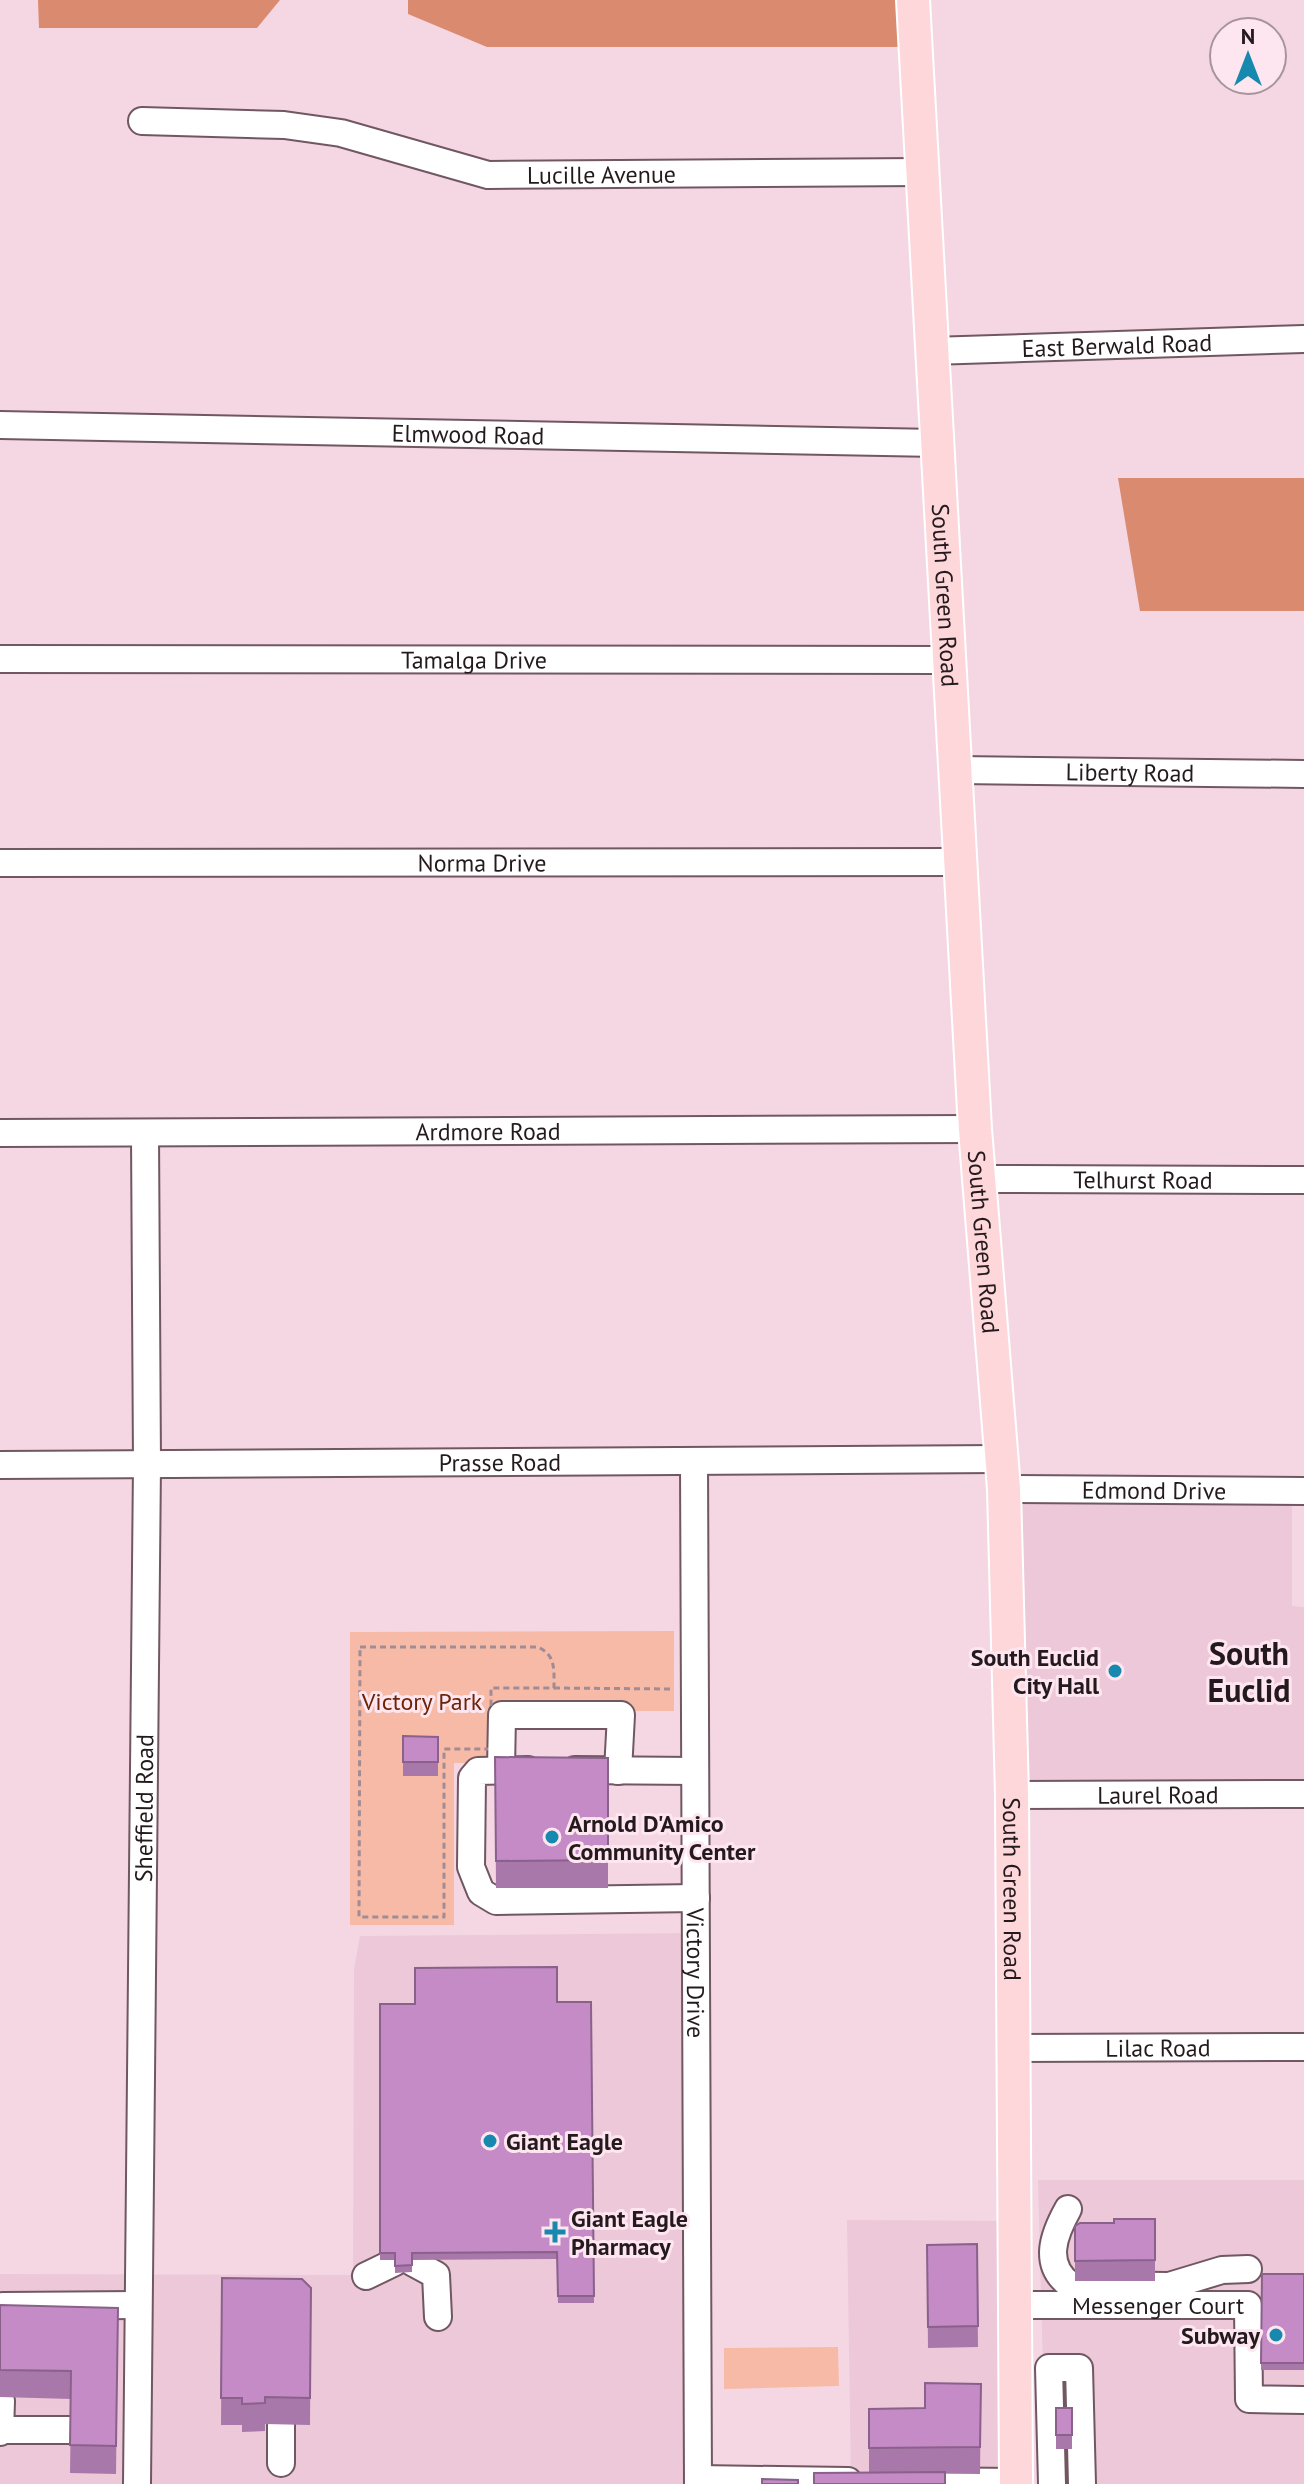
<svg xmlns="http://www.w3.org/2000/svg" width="1304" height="2484" font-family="'PT Sans',sans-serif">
  <rect width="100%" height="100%" fill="#f5d7e4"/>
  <!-- built -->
  <g fill="#edc8d8">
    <path d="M 1004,1489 L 1292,1491 L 1292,1606 L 1304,1607 L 1304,1794 L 1012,1795 Z"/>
    <path d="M 696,1933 L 698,2479 L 851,2480 L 847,2220 L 1013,2221 L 1015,2484 L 0,2484 L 0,2274 L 353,2275 L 354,1969 L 360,1936 Z"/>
    <path d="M 1038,2180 L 1304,2180 L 1304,2484 L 1046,2484 Z"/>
  </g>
  <!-- green -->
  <g fill="#f6baa6">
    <path d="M 674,1631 L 674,1711 L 494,1711 L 494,1763 L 454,1763 L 454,1925 L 350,1925 L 350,1632 Z"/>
    <path d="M 838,2347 L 839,2386 L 724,2389 L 724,2348 Z"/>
  </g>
  <!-- forest -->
  <g fill="#da8a6f">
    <path d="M 38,0 L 280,0 L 257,28 L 39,28 Z"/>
    <path d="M 408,0 L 913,0 L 916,47 L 487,47 L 408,14 Z"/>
    <path d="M 1118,478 L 1304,478 L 1304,611 L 1140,611 Z"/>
  </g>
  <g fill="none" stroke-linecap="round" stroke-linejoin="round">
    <!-- minor casing -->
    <g stroke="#705762" stroke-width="30">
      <g id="minor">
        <path id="s1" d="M 142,121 L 284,125 L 341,133 L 488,175 L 923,172"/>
        <path id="s2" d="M 931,351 L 1304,339"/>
        <path id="s3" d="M 0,425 L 937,443"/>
        <path id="s4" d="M 0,659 L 947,660"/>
        <path id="s5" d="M 958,770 L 1304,774"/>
        <path id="s6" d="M 0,863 L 963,862"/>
        <path id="s7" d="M 0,1133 L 975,1129"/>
        <path id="s8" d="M 981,1179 L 1304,1180"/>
        <path id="s9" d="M 694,1461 L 698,2484"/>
        <path id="s10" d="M 0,1465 L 1000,1459"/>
        <path id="s11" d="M 1004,1489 L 1304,1491"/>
        <path d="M 501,1770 L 502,1715 L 621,1715 L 618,1771"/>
        <path d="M 528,1770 L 478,1771 L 472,1778 L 471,1867 L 481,1892 L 496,1901 L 696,1898"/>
        <path d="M 575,1770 L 695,1771"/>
        <path id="s12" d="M 1012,1795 L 1304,1794"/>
        <path id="s13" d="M 1012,2048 L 1304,2047"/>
        <path d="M 1068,2209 C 1054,2234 1042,2264 1070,2285 L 1169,2286 L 1222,2270 L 1248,2269"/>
        <path d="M 412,2262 L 436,2275 L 438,2317"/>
        <path d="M 366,2276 L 395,2262"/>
        <path id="s14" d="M 1014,2305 L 1248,2305 L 1249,2399 L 1304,2400"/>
        <path d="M 3,2306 L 138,2305"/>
        <path d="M 281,2425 L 281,2463"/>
        <path d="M 0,2430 L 71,2430"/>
        <path d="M 0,2432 L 1,2401"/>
        <path d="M 698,2479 L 848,2481"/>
        <path d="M 911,2481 L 1016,2482"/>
        <path id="s15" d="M 137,2484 L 147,1464 L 145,1134"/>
        <path d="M 1052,2484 L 1049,2368 L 1079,2368 L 1082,2484"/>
      </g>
    </g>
    <!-- major casing -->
    <g stroke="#fff" stroke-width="36">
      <g id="major">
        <path id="s16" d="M 913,0 L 975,1129 L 1004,1489 L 1012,1795 L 1016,2484"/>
      </g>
    </g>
    <!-- path -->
    <g stroke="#a18b94" stroke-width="3" stroke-dasharray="6 4" stroke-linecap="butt">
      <path d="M 360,1647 L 537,1647 C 556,1654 554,1670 554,1688 L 491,1688 L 491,1749 L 444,1749 L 444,1917 L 359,1917 Z"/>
      <path d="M 554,1688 L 674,1689"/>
    </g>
    <!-- minor -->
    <use href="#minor" stroke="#fff" stroke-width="26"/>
    <!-- major -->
    <use href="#major" stroke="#fdd7d9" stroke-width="32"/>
  </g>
  <!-- wall -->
  <g fill="#a978aa">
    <path d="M 403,1736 L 438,1737 L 438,1776 L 403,1776 Z"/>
    <path d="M 495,1757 L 608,1758 L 608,1888 L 496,1888 Z"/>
    <path d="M 591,2002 L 594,2303 L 558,2303 L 557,2259 L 412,2260 L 412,2272 L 395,2273 L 395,2260 L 380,2260 L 380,2004 Z"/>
    <path d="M 1155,2219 L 1155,2281 L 1075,2281 L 1075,2226 Z"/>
    <path d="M 977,2244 L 978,2347 L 928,2348 L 927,2245 Z"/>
    <path d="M 1262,2274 L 1304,2274 L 1304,2370 L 1261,2370 Z"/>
    <path d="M 222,2278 L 311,2288 L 310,2425 L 265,2424 L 265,2431 L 242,2432 L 242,2425 L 221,2425 Z"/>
    <path d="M 0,2305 L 118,2308 L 116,2474 L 70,2473 L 71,2399 L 0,2397 Z"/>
    <path d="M 981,2384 L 980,2474 L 869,2473 L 869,2409 L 925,2408 Z"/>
    <rect x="1056" y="2408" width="16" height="41"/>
  </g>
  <!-- building -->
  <g fill="#c48bc6" stroke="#89618b" stroke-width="2">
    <path d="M 403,1736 L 438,1737 L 438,1762 L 403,1762 Z"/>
    <path d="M 495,1757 L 608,1758 L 608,1860 L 496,1861 Z"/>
    <path d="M 557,1967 L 557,2002 L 591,2002 L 594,2296 L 558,2296 L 557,2252 L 412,2253 L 412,2265 L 395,2266 L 395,2253 L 380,2253 L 380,2004 L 415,2004 L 415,1968 Z"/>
    <path d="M 1114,2219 L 1155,2219 L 1155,2260 L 1075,2261 L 1075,2226 L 1080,2223 L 1114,2223 Z"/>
    <path d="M 977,2244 L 978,2326 L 928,2327 L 927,2245 Z"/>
    <path d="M 1262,2274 L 1304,2274 L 1304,2363 L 1261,2363 Z"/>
    <path d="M 222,2278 L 302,2279 L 311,2288 L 310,2398 L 265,2397 L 265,2403 L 242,2404 L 242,2398 L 221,2398 Z"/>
    <path d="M 0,2305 L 118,2308 L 116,2446 L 70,2445 L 71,2371 L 0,2370 Z"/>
    <path d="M 925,2383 L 981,2384 L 980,2447 L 869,2448 L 869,2409 L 925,2408 Z"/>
    <rect x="1056" y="2408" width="16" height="27"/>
    <path d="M 945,2472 L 945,2484 L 814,2484 L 814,2473 Z"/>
    <path d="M 762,2479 L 798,2480 L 798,2484 L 762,2484 Z"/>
  </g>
  <!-- markers -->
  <g fill="#1789ae" stroke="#fee6f0" stroke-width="3">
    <circle cx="1115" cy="1671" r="8"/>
    <circle cx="552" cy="1837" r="8"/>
    <circle cx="490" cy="2141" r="8"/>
    <path d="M551 2220h8v8h8v8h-8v8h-8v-8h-8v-8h8z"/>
    <circle cx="1276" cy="2335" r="8"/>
  </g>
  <g text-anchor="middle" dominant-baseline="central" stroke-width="6" stroke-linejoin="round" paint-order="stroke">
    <!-- street labels -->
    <g font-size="24" fill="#241a1e" stroke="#fee6f0">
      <text stroke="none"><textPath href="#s1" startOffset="466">Lucille Avenue</textPath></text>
      <text stroke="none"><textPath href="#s2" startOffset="186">East Berwald Road</textPath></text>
      <text stroke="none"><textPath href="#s3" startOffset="468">Elmwood Road</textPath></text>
      <text stroke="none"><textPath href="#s16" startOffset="596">South Green Road</textPath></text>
      <text stroke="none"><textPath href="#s4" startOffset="474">Tamalga Drive</textPath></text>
      <text stroke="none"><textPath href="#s5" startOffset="172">Liberty Road</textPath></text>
      <text stroke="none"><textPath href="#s6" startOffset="482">Norma Drive</textPath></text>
      <text stroke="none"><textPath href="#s7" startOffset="488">Ardmore Road</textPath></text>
      <text stroke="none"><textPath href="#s8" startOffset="162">Telhurst Road</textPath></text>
      <text stroke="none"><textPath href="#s16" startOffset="1244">South Green Road</textPath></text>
      <text stroke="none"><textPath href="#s10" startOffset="500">Prasse Road</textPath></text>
      <text stroke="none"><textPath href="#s11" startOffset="150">Edmond Drive</textPath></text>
      <text stroke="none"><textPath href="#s12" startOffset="146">Laurel Road</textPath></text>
      <text stroke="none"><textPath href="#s15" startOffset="676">Sheffield Road</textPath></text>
      <text stroke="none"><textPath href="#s16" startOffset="1892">South Green Road</textPath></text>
      <text stroke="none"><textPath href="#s9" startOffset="512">Victory Drive</textPath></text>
      <text stroke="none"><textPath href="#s13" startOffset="146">Lilac Road</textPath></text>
      <text stroke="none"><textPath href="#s14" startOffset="144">Messenger Court</textPath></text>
    </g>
    <!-- poi labels -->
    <g font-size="24" font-weight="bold" fill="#241a1e" stroke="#fee6f0" text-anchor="start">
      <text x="1099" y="1657" text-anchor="end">South Euclid<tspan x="1099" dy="28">City Hall</tspan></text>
      <text x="568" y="1823">Arnold D'Amico<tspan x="568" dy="28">Community Center</tspan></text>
      <text x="506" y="2141">Giant Eagle</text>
      <text x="571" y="2218">Giant Eagle<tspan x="571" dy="28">Pharmacy</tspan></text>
      <text x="1260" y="2335" text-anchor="end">Subway</text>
    </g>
    <!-- park labels -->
    <g font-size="24" fill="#6b2406" stroke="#fee6f0">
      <text x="422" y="1701">Victory Park</text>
    </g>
    <!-- district labels -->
    <g font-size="32" font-weight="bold" fill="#241a1e" stroke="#fee6f0">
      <text x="1249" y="1653">South<tspan x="1249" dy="37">Euclid</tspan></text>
    </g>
  </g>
  <!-- north arrow -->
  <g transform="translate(1248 56)"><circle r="38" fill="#fee6f0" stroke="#a7949c" stroke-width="2"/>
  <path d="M0-6L14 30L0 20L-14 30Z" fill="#1789ae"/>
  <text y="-12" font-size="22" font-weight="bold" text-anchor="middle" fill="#241a1e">N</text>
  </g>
</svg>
